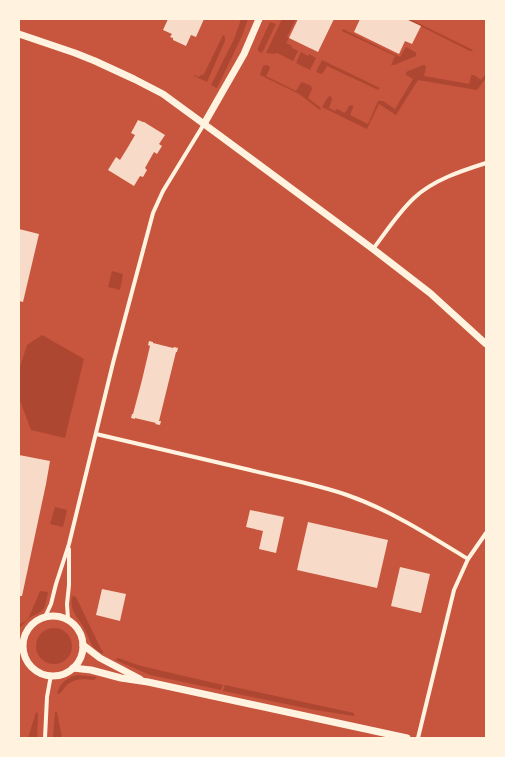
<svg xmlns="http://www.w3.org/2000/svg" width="505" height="757" font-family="'Fira Sans',sans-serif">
  <rect width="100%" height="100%" fill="#c8553d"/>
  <!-- green -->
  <g fill="#ae4732">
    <path d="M 241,19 L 248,19 L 242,36 L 217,88 L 211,85 L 234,39 Z"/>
    <path d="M 282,19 L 296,19 L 287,37 L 289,38 L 286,43 L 292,46 L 292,48 L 298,51 L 293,61 L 277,53 L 274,54 L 266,53 Z"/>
    <path d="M 406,19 L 410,19 L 473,50 L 472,51 L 470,51 Z"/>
    <path d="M 270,22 L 276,24 L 262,53 L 258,51 L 258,48 Z"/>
    <path d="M 343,29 L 400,57 L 406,47 L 415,52 L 416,53 L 416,56 L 394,65 L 391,65 L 395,56 L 342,31 Z"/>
    <path d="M 223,35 L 225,37 L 225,41 L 207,82 L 194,76 L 195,75 L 198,77 L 204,74 Z"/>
    <path d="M 301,52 L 308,56 L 309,54 L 316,58 L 310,70 L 296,63 Z"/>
    <path d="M 322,60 L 380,88 L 378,90 L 374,88 L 327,66 L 323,73 L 321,74 L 316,72 Z"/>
    <path d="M 266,65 L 269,66 L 270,68 L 266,76 L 296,91 L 300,84 L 302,82 L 311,86 L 312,89 L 308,98 L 321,108 L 320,110 L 299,94 L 260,75 L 263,66 Z"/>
    <path d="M 423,65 L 425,65 L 426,67 L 424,76 L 469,84 L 471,76 L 472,75 L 474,75 L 481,80 L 486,74 L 486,78 L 477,90 L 418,80 L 396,115 L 379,104 L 367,129 L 322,107 L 328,97 L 331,96 L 332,100 L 329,108 L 335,111 L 337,109 L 345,113 L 349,106 L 352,105 L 353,106 L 353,108 L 350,115 L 368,124 L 378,101 L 383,101 L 395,109 L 413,79 L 406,75 L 406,72 Z"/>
    <path d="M 112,271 L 123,274 L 120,290 L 108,287 Z"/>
    <path d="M 42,335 L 84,359 L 65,438 L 31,430 L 19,398 L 19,382 L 20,377 L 19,370 L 27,345 Z"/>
    <path d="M 55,507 L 67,510 L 63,527 L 50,524 Z"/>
    <path d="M 40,591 L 48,592 C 46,602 46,610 37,614 C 35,615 32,616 31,617 C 26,619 24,625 19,628 L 19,624 L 24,622 L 29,617 Z"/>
    <path d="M 72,596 L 76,597 L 101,649 L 103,651 L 103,654 C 90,647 91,642 85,630 C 79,617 69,613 72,596 Z"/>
    <circle cx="54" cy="646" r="18"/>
    <path d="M 118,658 L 141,666 L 223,685 L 221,690 L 150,675 L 115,660 Z"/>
    <path d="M 78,675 L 97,677 L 94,680 C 84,679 74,678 66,686 C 63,689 62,693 58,694 L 57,693 C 60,683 67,677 78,675 Z"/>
    <path d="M 225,685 L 354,713 L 354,716 L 315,710 L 223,691 Z"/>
    <path d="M 36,712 L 38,713 L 37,738 L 28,738 Z"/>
    <path d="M 55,712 L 57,712 L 62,738 L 53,738 Z"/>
  </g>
  <!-- building -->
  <g fill="#f7dbc8">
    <path d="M 168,19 L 204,19 L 196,37 L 191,35 L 186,46 L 173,40 L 173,38 L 170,37 L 172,34 L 163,30 Z"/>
    <path d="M 298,19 L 334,19 L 318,52 L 289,38 Z"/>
    <path d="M 360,19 L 406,19 L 421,26 L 412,44 L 405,41 L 399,54 L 354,32 Z"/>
    <path d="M 138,120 L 143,122 L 144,122 L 165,135 L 159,144 L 162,146 L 157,154 L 154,152 L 145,168 L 147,170 L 143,177 L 140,176 L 134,186 L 108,170 L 116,157 L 120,160 L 128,147 L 135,135 L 131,133 Z"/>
    <path d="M 19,229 L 39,234 L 23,302 L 19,301 Z"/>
    <path d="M 149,341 L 153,342 L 153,343 L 173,348 L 174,347 L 178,348 L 177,352 L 176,352 L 159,421 L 161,421 L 160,425 L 155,424 L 156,423 L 135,418 L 135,419 L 131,418 L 132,414 L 133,414 L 142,380 L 150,346 L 148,345 Z"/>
    <path d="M 19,455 L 50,461 L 46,484 L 22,596 L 19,596 Z"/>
    <path d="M 250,510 L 284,517 L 276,553 L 259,549 L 263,531 L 246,527 Z"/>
    <path d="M 308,522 L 388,540 L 377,588 L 297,570 Z"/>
    <path d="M 400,567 L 430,574 L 421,613 L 391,606 Z"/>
    <path d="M 102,589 L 126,594 L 120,621 L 96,615 Z"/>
  </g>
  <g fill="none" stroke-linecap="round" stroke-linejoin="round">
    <!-- minor -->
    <g stroke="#fff3e0" stroke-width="4">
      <path d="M 373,249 C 386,232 398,213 414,198 C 433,180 461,171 486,163"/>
      <path d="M 96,434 C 147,446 198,458 250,470 C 282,478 315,484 347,495 C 390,510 429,535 468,559"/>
      <path d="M 45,617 L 51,604 L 56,584 L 69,544 L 113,363 L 153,213 L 163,191 L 204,124"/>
      <path d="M 68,619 L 67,604 L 69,585 L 69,549"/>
      <path d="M 45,738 L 47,697 L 51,675"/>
      <path d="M 418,738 L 454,590 L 468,559 L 486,533"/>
    </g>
    <!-- tertiary -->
    <g stroke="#fff3e0" stroke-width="7">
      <path d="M 19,34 L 75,53 L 95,61 L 134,79 L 163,94 L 219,135 L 373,249 L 430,293 L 486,344"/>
      <path d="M 204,124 L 244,54 L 259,19"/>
      <circle cx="53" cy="646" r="30"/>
      <path d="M 83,645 L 100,658 L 140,679"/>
      <path d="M 73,668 L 91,670 L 121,678 L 148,682 L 407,738"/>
    </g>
  </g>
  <!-- border -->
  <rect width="505" height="757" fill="none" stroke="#fff3e0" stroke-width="40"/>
</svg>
